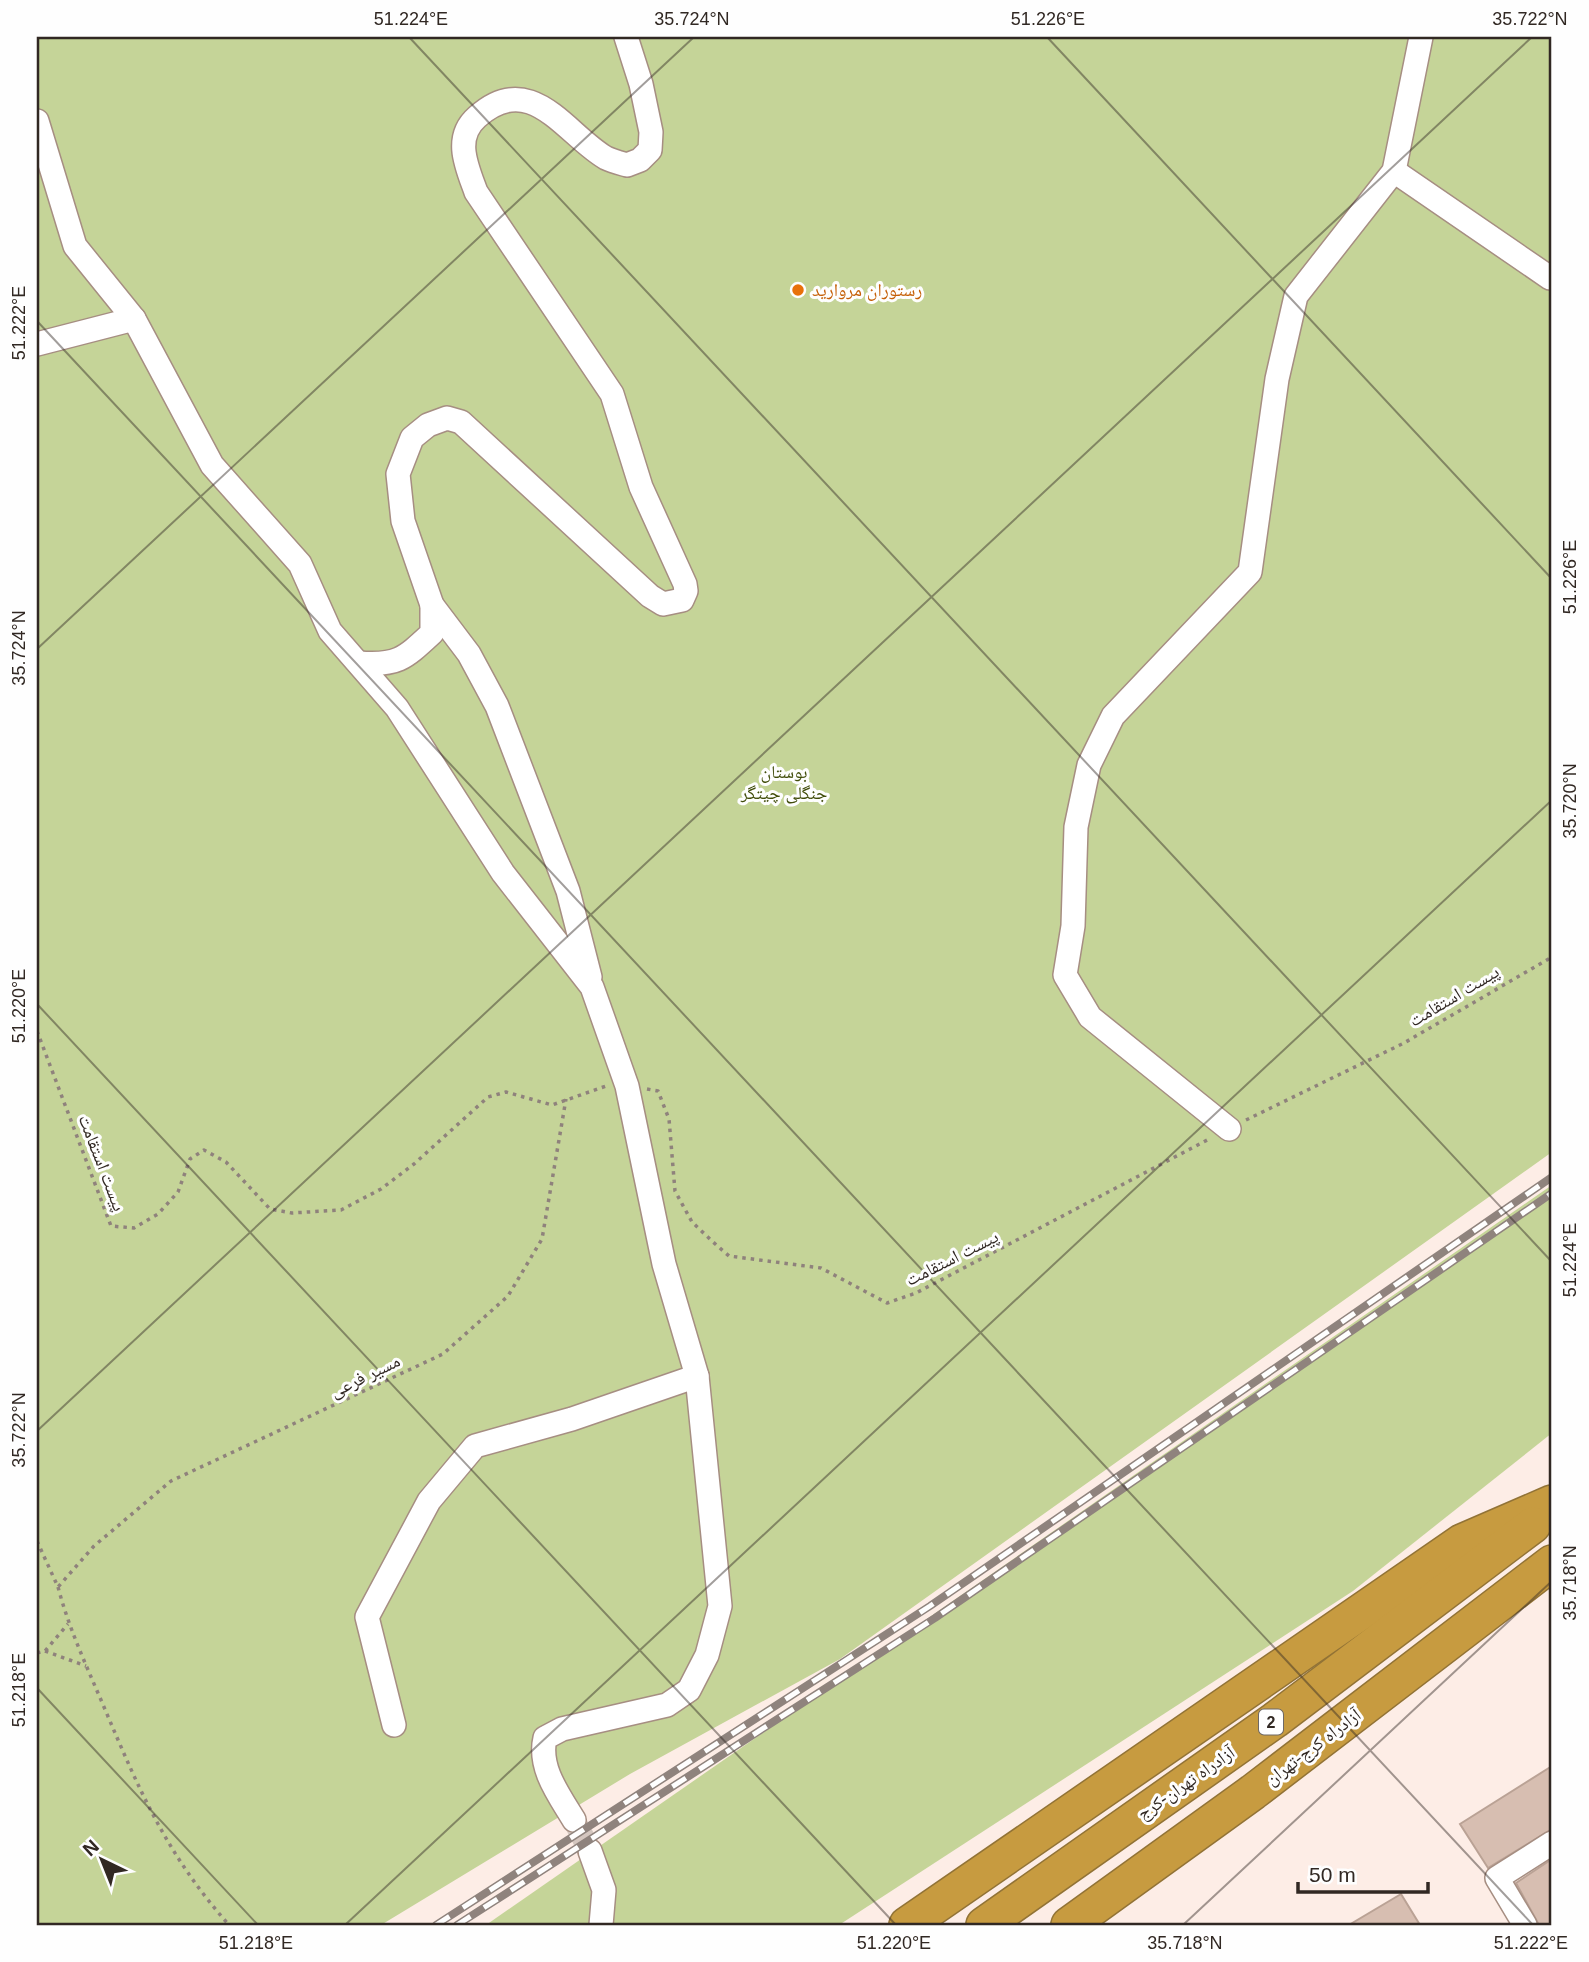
<svg xmlns="http://www.w3.org/2000/svg" width="1589" height="1962" font-family="Arial,'Noto Naskh Arabic',sans-serif">
  <rect width="100%" height="100%" fill="#fdede6"/>
  <!-- green -->
  <g fill="#c5d498">
    <path d="M 37,37 L 1552,37 L 1552,1152 L 840,1659 L 630,1774 L 381,1925 L 37,1925 Z"/>
    <path d="M 1552,1185 L 1552,1433 L 1353,1591 L 839,1925 L 486,1925 Z"/>
  </g>
  <!-- building -->
  <g fill="#d7beb1" stroke="#baa295" stroke-width="2">
    <path d="M 1552,1766 L 1552,1829 L 1488,1868 L 1460,1824 Z"/>
    <path d="M 1552,1859 L 1552,1925 L 1539,1925 L 1516,1883 Z"/>
    <path d="M 1401,1894 L 1420,1925 L 1349,1925 Z"/>
  </g>
  <g fill="none" stroke-linecap="round" stroke-linejoin="round">
    <!-- minor-tunnel -->
    <path stroke="#d4c6bf" stroke-width="23" stroke-dasharray="23 11" stroke-linecap="butt" d="M 574,1820 L 590,1851"/>
    <!-- minor casing -->
    <g stroke="#a68e82" stroke-width="26">
      <g id="minor">
        <path d="M 37,121 L 75,246 L 134,319 L 212,465 L 300,564 L 330,631 L 397,708 L 503,873 L 592,987 L 627,1086 L 664,1264 L 697,1376 L 720,1606 L 707,1655 L 689,1690 L 667,1705 L 562,1729 L 545,1738 C 538,1768 559,1795 574,1820"/>
        <path d="M 1394,171 L 1550,278"/>
        <path d="M 37,344 L 134,319"/>
        <path d="M 359,663 C 397,666 404,659 432,633 L 432,605"/>
        <path d="M 590,977 L 568,891 L 497,706 L 469,654 L 432,605 L 403,521 L 398,474 L 412,438 L 428,425 L 447,418 L 461,422 L 650,596 L 663,604 L 682,600 L 686,591 L 685,584 L 641,487 L 612,394 L 476,192 C 467,167 453,138 477,117 C 531,68 566,135 606,158 C 612,161 620,163 627,165 L 640,160 L 650,150 L 651,132 L 641,84 L 626,37"/>
        <path d="M 1229,1129 L 1090,1017 L 1065,975 L 1073,926 L 1076,827 L 1089,765 L 1113,716 L 1250,572 L 1277,379 L 1296,296 L 1394,171 L 1421,37"/>
        <path d="M 394,1725 L 367,1617 L 429,1501 L 475,1446 L 572,1419 L 697,1376"/>
        <path d="M 590,1851 L 604,1890 L 601,1925"/>
        <path d="M 1525,1925 L 1497,1878 L 1552,1843"/>
      </g>
    </g>
    <!-- highway casing -->
    <g stroke="#927336" stroke-width="38">
      <g id="highway">
        <path d="M 907,1925 L 1462,1542 L 1552,1503"/>
        <path d="M 984,1925 L 1275,1720 L 1533,1525"/>
        <path d="M 1069,1925 L 1253,1792 L 1552,1563"/>
      </g>
    </g>
    <!-- path -->
    <g stroke="#8f827c" stroke-width="3.5" stroke-dasharray="3.5 5" stroke-linecap="butt">
      <path d="M 37,1031 L 111,1226 L 134,1228 L 158,1214 L 178,1192 L 190,1159 L 204,1150 L 226,1162 L 270,1209 L 292,1213 L 341,1210 L 381,1189 L 414,1164 L 488,1097 L 506,1092 L 552,1105 L 609,1085"/>
      <path d="M 647,1089 L 658,1091 L 669,1119 L 675,1191 L 692,1222 L 713,1242 L 729,1256 L 821,1268 L 887,1303 L 916,1293 L 1211,1138"/>
      <path d="M 1246,1120 L 1404,1043 L 1552,957"/>
      <path d="M 37,1541 L 58,1587 L 94,1546 L 171,1481 L 443,1354 L 508,1296 L 542,1239 L 566,1099"/>
      <path d="M 58,1587 C 69,1629 87,1667 104,1707 C 140,1792 167,1855 229,1925"/>
      <path d="M 45,1651 L 86,1666"/>
      <path d="M 37,1653 L 45,1651 L 68,1624"/>
    </g>
    <!-- minor -->
    <use href="#minor" stroke="#fff" stroke-width="23"/>
    <!-- highway -->
    <use href="#highway" stroke="#c79b40" stroke-width="35"/>
    <!-- rail casing -->
    <g stroke="#8f837d" stroke-width="8">
      <g id="rail">
        <path d="M 436,1925 L 930,1606 L 1552,1177"/>
        <path d="M 457,1925 L 935,1618 L 1552,1193"/>
      </g>
    </g>
    <!-- rail -->
    <use href="#rail" stroke="#fefefe" stroke-width="5" stroke-dasharray="16" stroke-linecap="butt"/>
  </g>
  <!-- ticks -->
  <path fill="none" stroke="#312823" stroke-width="2" stroke-opacity="0.45" d="M 409,37 L 1552,1262M 1047,37 L 1552,579M 37,321 L 1533,1925M 37,649 L 694,37M 37,1004 L 896,1925M 37,1431 L 1532,37M 37,1688 L 258,1925M 345,1925 L 1552,800M 1183,1925 L 1552,1581"/>
  <!-- markers -->
  <circle fill="#e8710a" stroke="#fefefe" stroke-width="2.5" cx="798" cy="290" r="7"/>
  <g text-anchor="middle" dominant-baseline="central" stroke-width="6" stroke-linejoin="round" paint-order="stroke">
    <!-- shield labels -->
    <rect fill="#fefefe" stroke="#6e6865" stroke-width="2" x="1259" y="1709.5" width="24" height="25" rx="5"/>
    <g font-size="16" font-weight="bold" fill="#312823">
      <text x="1271" y="1722">2</text>
    </g>
    <!-- food labels -->
    <g font-size="18" fill="#c56008" stroke="#fefefe" text-anchor="start">
      <text x="812" y="290">رستوران مروارید</text>
    </g>
    <!-- park labels -->
    <g font-size="18" fill="#414d0a" stroke="#fefefe">
      <text x="784" y="772">بوستان<tspan x="784" dy="21">جنگلی چیتگر</tspan></text>
    </g>
    <!-- street labels -->
    <g font-size="18" fill="#312823" stroke="#fefefe">
      <text transform="translate(1454 996) rotate(-31)">پیست استقامت</text>
      <text transform="translate(102 1163) rotate(69)">پیست استقامت</text>
      <text transform="translate(952 1258) rotate(-27)">پیست استقامت</text>
      <text transform="translate(365 1376) rotate(-26)">مسیر فرعی</text>
      <text transform="translate(1313 1747) rotate(-37)">آزادراه کرج-تهران</text>
      <text transform="translate(1186 1783) rotate(-35)">آزادراه تهران-کرج</text>
    </g>
  </g>
  <!-- border -->
  <rect width="1589" height="1962" fill="none" stroke="#fefefe" stroke-width="77"/>
  <!-- north arrow -->
  <g transform="translate(102 1860) rotate(317)" stroke="#fefefe" stroke-width="5" paint-order="stroke">
  <path d="M0-5L12 26L0 18L-12 26Z" fill="#312823"/>
  <text y="-10" font-size="19" font-weight="bold" text-anchor="middle" fill="#312823">N</text>
  </g>
  <!-- scale -->
  <path d="M1298 1882v10h130v-10" fill="none" stroke="#312823" stroke-width="3.5"/>
  <text x="1309" y="1882" font-size="21" fill="#312823" stroke="#fefefe" stroke-width="5" paint-order="stroke">50 m</text>
  <rect x="38" y="38" width="1512" height="1886" fill="none" stroke="#312823" stroke-width="2.5"/>
  <g font-size="18" text-anchor="middle" fill="#312823">
    <text x="411" y="25">51.224°E</text>
    <text x="692" y="25">35.724°N</text>
    <text x="1048" y="25">51.226°E</text>
    <text x="1530" y="25">35.722°N</text>
    <text transform="translate(19 323) rotate(-90)" y="6">51.222°E</text>
    <text transform="translate(1570 577) rotate(-90)" y="6">51.226°E</text>
    <text transform="translate(19 648) rotate(-90)" y="6">35.724°N</text>
    <text transform="translate(1570 801) rotate(-90)" y="6">35.720°N</text>
    <text transform="translate(19 1006) rotate(-90)" y="6">51.220°E</text>
    <text transform="translate(1570 1260) rotate(-90)" y="6">51.224°E</text>
    <text transform="translate(19 1430) rotate(-90)" y="6">35.722°N</text>
    <text transform="translate(1570 1583) rotate(-90)" y="6">35.718°N</text>
    <text transform="translate(19 1690) rotate(-90)" y="6">51.218°E</text>
    <text x="256" y="1949">51.218°E</text>
    <text x="894" y="1949">51.220°E</text>
    <text x="1185" y="1949">35.718°N</text>
    <text x="1531" y="1949">51.222°E</text>
  </g>
</svg>
